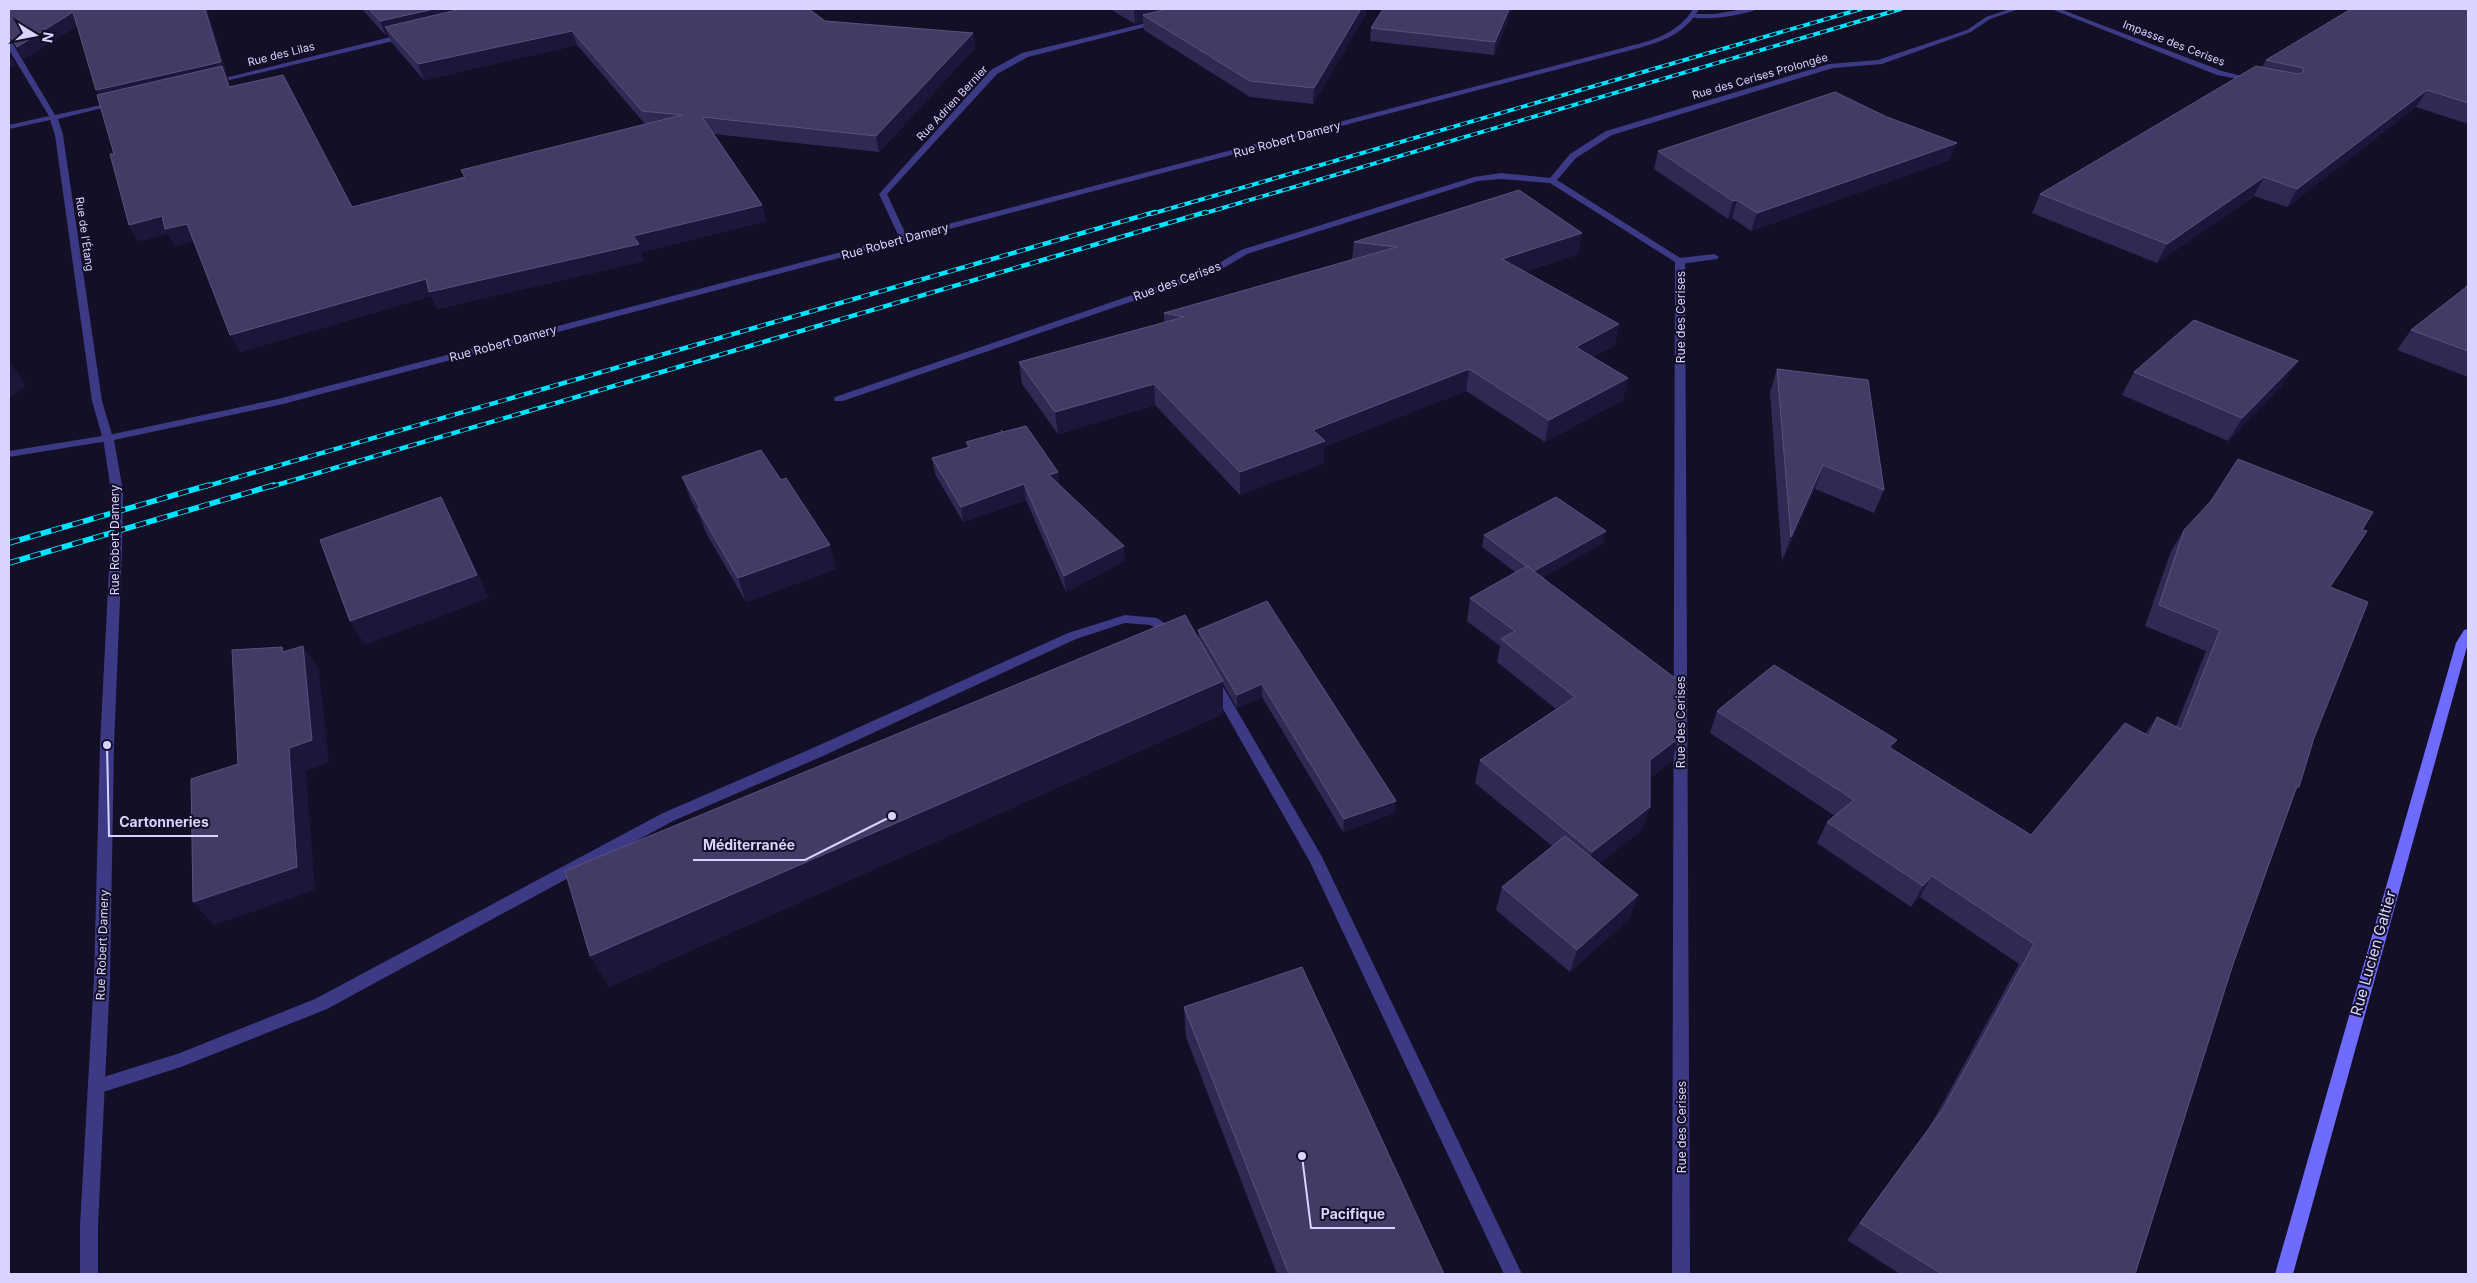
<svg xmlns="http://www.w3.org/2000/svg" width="2477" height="1283" font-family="Inter,sans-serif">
  <rect width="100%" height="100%" fill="#130f26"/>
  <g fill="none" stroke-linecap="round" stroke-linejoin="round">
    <!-- service -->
    <g fill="#3d3a85" fill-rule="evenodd">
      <path d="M 1714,254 L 1719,257 L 1717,259 L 1680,264 L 1675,261 L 1680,258 Z"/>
      <path d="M 1125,615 L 1157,618 L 1181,634 L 1175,638 L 1150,625 L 1125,623 L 1076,639 L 823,756 L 673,821 L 327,1009 L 181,1067 L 97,1094 L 91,1091 L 89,1086 L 91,1081 L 180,1053 L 315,999 L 663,813 L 813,748 L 1068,633 Z"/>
      <path d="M 1216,681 L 1221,683 L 1321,855 L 1522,1274 L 1504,1274 L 1310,862 L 1210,686 L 1211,683 Z"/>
    </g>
    <!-- minor -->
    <g fill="#3d3a85" fill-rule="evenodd">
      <path d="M 1744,9 L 1757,9 C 1747,15 1699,22 1690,16 L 1693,14 L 1714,14 Z"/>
      <path d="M 2010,9 L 2019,9 L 1990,19 L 1971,32 L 1882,64 L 1833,68 L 1612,135 L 1576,158 L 1557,180 L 1685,261 L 1690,1274 L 1672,1274 L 1675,262 L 1550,183 L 1501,179 L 1478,181 L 1247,254 L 1217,272 L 843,401 L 835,401 L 834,399 L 835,397 L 1211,268 L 1241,250 L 1474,177 L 1501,173 L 1550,178 L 1570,154 L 1606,131 L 1829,64 L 1878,60 L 1967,30 L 1986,17 Z"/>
      <path d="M 2051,9 L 2060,9 L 2222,71 L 2258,80 L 2254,82 L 2217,75 Z"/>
      <path d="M 1159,20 L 1161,21 L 1161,23 L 1028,57 L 997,74 L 887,194 L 908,239 L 901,241 L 879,194 L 991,70 L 1022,53 Z"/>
      <path d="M 407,33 L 411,35 L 410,37 L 213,84 L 209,82 Z"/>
      <path d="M 9,42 L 13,44 L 55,115 L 115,102 L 119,104 L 58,119 L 63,135 L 102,401 L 113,438 L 108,441 L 9,457 L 9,451 L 102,436 L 92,401 L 55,135 L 50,120 L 9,129 L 9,125 L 49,116 L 9,50 Z"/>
    </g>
    <!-- tertiary -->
    <path fill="#3d3a85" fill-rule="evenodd" d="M 1693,9 L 1699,9 C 1685,34 1662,42 1635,49 L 283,404 L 114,440 L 123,491 L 122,550 L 114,745 L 110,978 L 98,1226 L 98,1274 L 80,1274 L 80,1226 L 94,978 L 100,745 L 110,550 L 111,491 L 103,438 L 104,436 L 278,399 L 1630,46 C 1655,40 1679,32 1693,9 Z"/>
    <!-- secondary -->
    <path fill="#6f6bff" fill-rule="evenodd" d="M 2468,629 L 2468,643 L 2293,1274 L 2275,1274 L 2456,643 L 2464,630 Z"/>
    <!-- rail-far2 casing -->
    <g stroke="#00e5ff" stroke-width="4">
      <g id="rail-far2">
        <path d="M 1151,214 L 1861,9"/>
        <path d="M 1202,214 L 1901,9"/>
      </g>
    </g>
    <!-- rail-far1 casing -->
    <g stroke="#00e5ff" stroke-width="4.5">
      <g id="rail-far1">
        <path d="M 204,487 L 1155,212"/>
        <path d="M 270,487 L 1206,212"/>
      </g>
    </g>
    <!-- rail casing -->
    <g stroke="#00e5ff" stroke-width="5.5">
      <g id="rail">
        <path d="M 9,543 L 209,485"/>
        <path d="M 9,563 L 274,485"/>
      </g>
    </g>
    <!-- rail-far2 -->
    <use href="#rail-far2" stroke="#130f26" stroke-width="2.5" stroke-dasharray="7" stroke-linecap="butt"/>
    <!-- rail-far1 -->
    <use href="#rail-far1" stroke="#130f26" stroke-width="3" stroke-dasharray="9" stroke-linecap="butt"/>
    <!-- rail -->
    <use href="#rail" stroke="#130f26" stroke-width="4" stroke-dasharray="11" stroke-linecap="butt"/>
  </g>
  <!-- wall -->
  <g fill="#312854">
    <path d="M 9,9 L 207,9 L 227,75 L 226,75 L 231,86 L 352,207 L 464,177 L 461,170 L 645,124 L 577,45 L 424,80 L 391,42 L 389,36 L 386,36 L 362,9 L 809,9 L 825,21 L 973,33 L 975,48 L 879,152 L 714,134 L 762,205 L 766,221 L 641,252 L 644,261 L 437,309 L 431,296 L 240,352 L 194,241 L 175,246 L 168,234 L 139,241 L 129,225 L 114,154 L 99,94 L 77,26 L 24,59 L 14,43 L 9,41 Z"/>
    <path d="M 1110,9 L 1366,9 L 1366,14 L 1313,104 L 1250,97 L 1144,30 L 1143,22 L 1135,24 Z"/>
    <path d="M 1383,9 L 1512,9 L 1494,55 L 1370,41 L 1371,28 Z"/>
    <path d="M 2468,9 L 2468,124 L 2416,107 L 2287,207 L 2254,196 L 2157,263 L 2032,213 L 2040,194 L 2262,67 L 2266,60 Z"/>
    <path d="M 1658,151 L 1950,160 L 1751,231 L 1732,218 L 1728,219 L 1654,169 Z"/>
    <path d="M 1354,242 L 1578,254 L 1524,272 L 1615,345 L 1593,357 L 1628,378 L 1623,400 L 1545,442 L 1466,391 L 1324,447 L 1324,463 L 1240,495 L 1155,405 L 1058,434 L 1022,384 L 1019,362 L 1164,322 L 1164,313 L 1352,260 Z"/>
    <path d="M 2468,284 L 2468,377 L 2397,350 L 2411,330 L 2465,288 Z"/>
    <path d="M 1777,369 L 1884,490 L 1874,513 L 1815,489 L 1782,561 L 1770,392 Z"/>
    <path d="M 2134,372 L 2283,384 L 2228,441 L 2122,395 Z"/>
    <path d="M 1001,430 L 1058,472 L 1059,485 L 1125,561 L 1066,592 L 1026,500 L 963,522 L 935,474 L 932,458 L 967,448 L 966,442 L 1001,433 Z"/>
    <path d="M 682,477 L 836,569 L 746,602 L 706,533 L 700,517 L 691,500 Z"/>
    <path d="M 2184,530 L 2362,530 L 2330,587 L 2314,738 L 2299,787 L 2295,791 L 2233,964 L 2135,1274 L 1900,1274 L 1847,1240 L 1929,1128 L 2019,964 L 1920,897 L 1911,907 L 1817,843 L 1827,822 L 1835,816 L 1710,733 L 1717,711 L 1892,750 L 2031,835 L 2145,734 L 2157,717 L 2176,726 L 2206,651 L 2145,626 L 2171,551 Z"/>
    <path d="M 1484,535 L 1603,543 L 1543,577 L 1672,761 L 1650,778 L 1642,830 L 1599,863 L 1630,918 L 1570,972 L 1496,910 L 1502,887 L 1552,846 L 1475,783 L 1480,760 L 1556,709 L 1497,662 L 1500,646 L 1467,621 L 1470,598 L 1515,572 L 1482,547 Z"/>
    <path d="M 1267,601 L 1396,801 L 1394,813 L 1343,832 L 1262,697 L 1237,708 L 1223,684 L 1223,714 L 609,987 L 1199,639 L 1198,630 Z"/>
    <path d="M 1184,1007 L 1444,1274 L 1277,1274 L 1186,1037 Z"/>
  </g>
  <!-- shaded-wall -->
  <g fill="#1d163a">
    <path d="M 205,9 L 207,9 L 227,75 L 226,75 L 230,82 L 237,102 L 103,103 L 96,90 Z"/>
    <path d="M 434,9 L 500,9 L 385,27 L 389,36 L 386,36 L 380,21 Z"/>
    <path d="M 1134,9 L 1201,9 L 1143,15 L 1143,22 L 1135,24 Z"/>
    <path d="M 1361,9 L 1366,9 L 1366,14 L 1313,104 L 1314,88 Z"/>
    <path d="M 1509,9 L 1512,9 L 1494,55 L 1495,42 Z"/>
    <path d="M 73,12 L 80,24 L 24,59 L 17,47 Z"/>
    <path d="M 572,31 L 577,45 L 424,80 L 418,64 Z"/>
    <path d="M 973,33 L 975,48 L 879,152 L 876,136 Z"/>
    <path d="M 9,53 L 16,65 L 9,69 Z"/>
    <path d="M 2427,90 L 2416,107 L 2287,207 L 2297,189 Z"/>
    <path d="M 1957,143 L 1950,160 L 1751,231 L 1757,213 Z"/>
    <path d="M 2264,177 L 2254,196 L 2157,263 L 2167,244 Z"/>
    <path d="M 1737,200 L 1732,218 L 1728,219 L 1733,201 Z"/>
    <path d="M 762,205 L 766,221 L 641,252 L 644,261 L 437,309 L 431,296 L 240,352 L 230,335 L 426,279 L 633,236 Z"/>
    <path d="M 162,216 L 187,224 L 196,241 L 175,246 L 168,234 L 139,241 L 129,225 Z"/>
    <path d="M 1582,233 L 1578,254 L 1498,280 L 1502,259 Z"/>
    <path d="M 1619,324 L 1615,345 L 1572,368 L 1576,347 Z"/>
    <path d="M 2298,361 L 2283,384 L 2228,441 L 2242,418 Z"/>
    <path d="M 10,363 L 26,385 L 9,398 L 9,365 Z"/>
    <path d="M 1469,369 L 1466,391 L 1324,447 L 1324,463 L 1240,495 L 1240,472 L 1313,430 Z"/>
    <path d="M 1628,378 L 1623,400 L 1545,442 L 1549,420 Z"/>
    <path d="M 1154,384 L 1155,405 L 1058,434 L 1055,412 Z"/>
    <path d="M 1823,465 L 1815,489 L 1782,561 L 1791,537 Z"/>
    <path d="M 1058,472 L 1059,488 L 1049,475 Z"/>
    <path d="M 1024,484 L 1026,500 L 963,522 L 961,507 Z"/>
    <path d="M 441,497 L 453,521 L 489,598 L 365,645 L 350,621 Z"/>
    <path d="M 1606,531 L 1603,543 L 1531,584 L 1533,571 Z"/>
    <path d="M 830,545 L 836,569 L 746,602 L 738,578 Z"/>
    <path d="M 1124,546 L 1125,561 L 1066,592 L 1064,576 Z"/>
    <path d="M 303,646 L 319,670 L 329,763 L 306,771 L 315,890 L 214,925 L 193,902 L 289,748 Z"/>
    <path d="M 1223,681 L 1223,714 L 609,987 L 590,956 Z"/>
    <path d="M 1262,684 L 1262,697 L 1237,708 L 1237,695 Z"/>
    <path d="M 1679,738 L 1672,761 L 1643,783 L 1650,760 Z"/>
    <path d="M 1897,740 L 1886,761 L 1889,747 Z"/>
    <path d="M 1396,801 L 1394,813 L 1343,832 L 1344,819 Z"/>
    <path d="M 1650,807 L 1642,830 L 1586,874 L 1592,852 Z"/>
    <path d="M 1932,876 L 1920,897 L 1911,907 L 1923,886 Z"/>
    <path d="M 1638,895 L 1630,918 L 1570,972 L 1577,950 Z"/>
  </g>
  <!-- building -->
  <g fill="#433a66" stroke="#5a527e">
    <path d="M 9,9 L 205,9 L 221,62 L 96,90 L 73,12 L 17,47 L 9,34 Z"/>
    <path d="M 369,9 L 434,9 L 380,21 Z"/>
    <path d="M 461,9 L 809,9 L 825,21 L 973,33 L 876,136 L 702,117 L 762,205 L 633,236 L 639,244 L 429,292 L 426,279 L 230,335 L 187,224 L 165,229 L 162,216 L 129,225 L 110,154 L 114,154 L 97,95 L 222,66 L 229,87 L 283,75 L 352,207 L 465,177 L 461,170 L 682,115 L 642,111 L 572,31 L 418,64 L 385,27 Z"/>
    <path d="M 1167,9 L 1361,9 L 1314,88 L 1250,81 L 1143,15 Z"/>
    <path d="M 1383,9 L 1509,9 L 1495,42 L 1371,28 Z"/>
    <path d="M 2351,9 L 2468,9 L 2468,103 L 2427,90 L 2297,189 L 2264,177 L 2167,244 L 2040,194 L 2256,66 L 2298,74 L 2303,72 L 2303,68 L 2266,60 Z"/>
    <path d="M 1835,92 L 1887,117 L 1957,143 L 1757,213 L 1737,200 L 1733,201 L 1658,151 Z"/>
    <path d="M 1519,190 L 1582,233 L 1502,259 L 1619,324 L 1576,347 L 1628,378 L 1549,420 L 1469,369 L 1313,430 L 1325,441 L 1240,472 L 1154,384 L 1055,412 L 1019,362 L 1184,317 L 1164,313 L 1397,247 L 1354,242 Z"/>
    <path d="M 2468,284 L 2468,351 L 2411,330 L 2465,288 Z"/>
    <path d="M 2194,320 L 2298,361 L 2242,418 L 2134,372 Z"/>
    <path d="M 1777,369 L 1868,380 L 1884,490 L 1823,465 L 1791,537 Z"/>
    <path d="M 1026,426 L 1058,472 L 1049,475 L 1124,546 L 1064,576 L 1024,484 L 961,507 L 932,458 L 970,447 L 966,442 L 1002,432 L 1001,430 L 1003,432 Z"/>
    <path d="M 761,450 L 781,480 L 786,478 L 830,545 L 738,578 L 698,509 L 700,508 L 682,477 Z"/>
    <path d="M 2238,459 L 2373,512 L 2362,530 L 2367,531 L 2330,587 L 2368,602 L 2314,738 L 2299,787 L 2297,786 L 2233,964 L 2135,1274 L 1942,1274 L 1860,1223 L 1943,1109 L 2034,944 L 1932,876 L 1923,886 L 1827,822 L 1854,800 L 1717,711 L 1774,665 L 1897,740 L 1889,747 L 2031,835 L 2125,723 L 2149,736 L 2157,717 L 2181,729 L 2220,630 L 2159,605 L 2184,530 L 2211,501 Z"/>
    <path d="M 441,497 L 477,575 L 350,621 L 320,540 Z"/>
    <path d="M 1556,497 L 1606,531 L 1534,571 L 1527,566 L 1526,566 L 1484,535 Z"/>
    <path d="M 1527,566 L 1679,681 L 1679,738 L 1650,760 L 1650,807 L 1592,852 L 1480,760 L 1575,697 L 1501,639 L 1515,631 L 1470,598 Z"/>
    <path d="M 1267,601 L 1396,801 L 1344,819 L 1262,684 L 1237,695 L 1198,630 Z"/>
    <path d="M 1185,615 L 1223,681 L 590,956 L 565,871 Z"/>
    <path d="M 303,646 L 312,740 L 289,748 L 297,867 L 193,902 L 191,779 L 238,764 L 232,650 L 282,647 L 283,652 Z"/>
    <path d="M 1565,836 L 1638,895 L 1577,950 L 1502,887 Z"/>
    <path d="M 1302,967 L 1444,1274 L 1289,1274 L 1184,1007 Z"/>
  </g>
  <g text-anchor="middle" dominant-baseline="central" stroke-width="4" stroke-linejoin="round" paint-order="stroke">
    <!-- far-street labels -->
    <g font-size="11" fill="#d9d4ff" stroke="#130f26">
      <text transform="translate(2174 43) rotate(21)">Impasse des Cerises</text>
      <text transform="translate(281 54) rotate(-14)">Rue des Lilas</text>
      <text transform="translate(1760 76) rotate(-16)">Rue des Cerises Prolongée</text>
      <text transform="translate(952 103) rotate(-47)">Rue Adrien Bernier</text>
      <text transform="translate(85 234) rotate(82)">Rue de l'Étang</text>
    </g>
    <!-- street labels -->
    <g font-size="12" fill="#d9d4ff" stroke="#130f26">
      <text transform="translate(1287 139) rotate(-15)">Rue Robert Damery</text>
      <text transform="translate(895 241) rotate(-15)">Rue Robert Damery</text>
      <text transform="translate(1177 281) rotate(-20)">Rue des Cerises</text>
      <text transform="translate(1680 317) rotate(-90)">Rue des Cerises</text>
      <text transform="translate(503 343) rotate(-15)">Rue Robert Damery</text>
      <text transform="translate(114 540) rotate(-90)">Rue Robert Damery</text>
      <text transform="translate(1680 722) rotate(-90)">Rue des Cerises</text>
      <text transform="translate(102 945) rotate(-88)">Rue Robert Damery</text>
      <text transform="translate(1681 1127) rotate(-90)">Rue des Cerises</text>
    </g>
    <!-- near-street labels -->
    <g font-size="15" fill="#d9d4ff" stroke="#130f26">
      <text transform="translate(2373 953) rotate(-74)">Rue Lucien Galtier</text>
    </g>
  </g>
  <!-- callouts -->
  <path fill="none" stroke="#d9d4ff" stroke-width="2" d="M107 745L109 836H218M892 816L805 860H693M1302 1156L1311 1228H1395"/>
  <g fill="#d9d4ff" stroke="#130f26" stroke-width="2">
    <circle cx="107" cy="745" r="5"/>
    <circle cx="892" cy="816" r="5"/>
    <circle cx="1302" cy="1156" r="5"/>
  </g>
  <g font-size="14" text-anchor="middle" font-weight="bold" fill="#d9d4ff" stroke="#130f26" stroke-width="4" stroke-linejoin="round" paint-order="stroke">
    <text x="164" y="827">Cartonneries</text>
    <text x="749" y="850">Méditerranée</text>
    <text x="1353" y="1219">Pacifique</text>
  </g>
  <!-- border -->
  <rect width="2477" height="1283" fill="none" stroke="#d9d4ff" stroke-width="20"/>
  <!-- north arrow -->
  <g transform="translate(35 35) rotate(100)" stroke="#130f26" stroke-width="4" paint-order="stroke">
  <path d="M0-4L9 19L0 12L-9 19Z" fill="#d9d4ff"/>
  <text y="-8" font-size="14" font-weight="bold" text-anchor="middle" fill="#d9d4ff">N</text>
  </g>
</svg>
